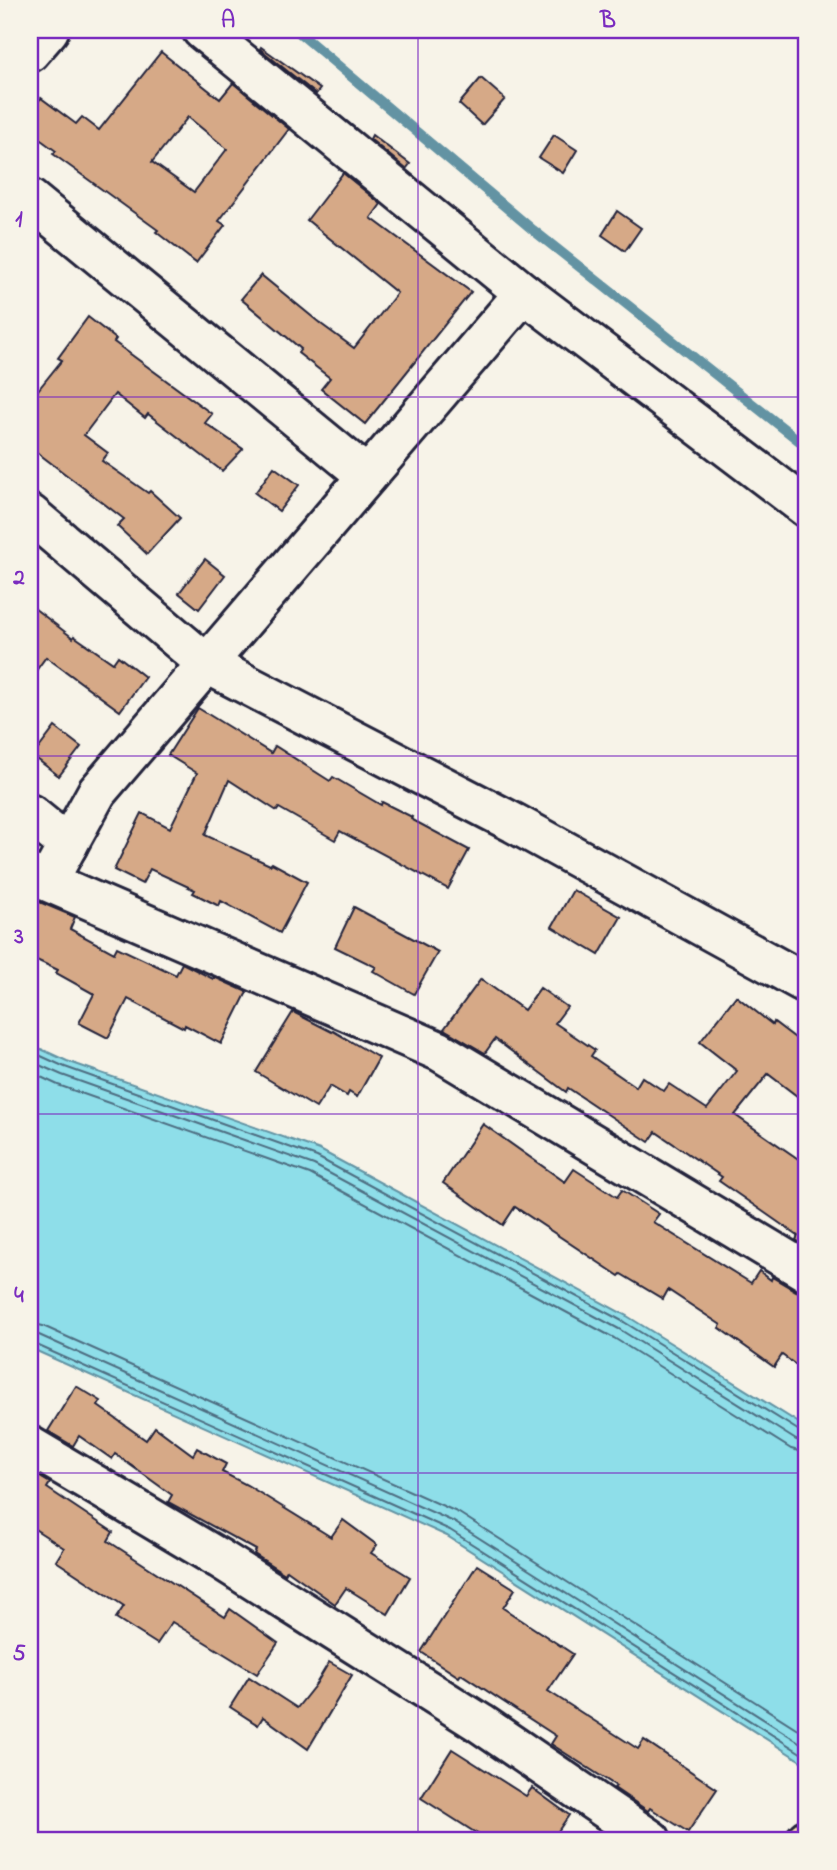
<svg xmlns="http://www.w3.org/2000/svg" width="837" height="1870" font-family="'Indie Flower',sans-serif">
  <rect width="100%" height="100%" fill="#f7f3e8"/>
  <filter id="ink" filterUnits="userSpaceOnUse"><feTurbulence type="fractalNoise" baseFrequency=".0143" numOctaves="2"/><feDisplacementMap in="SourceGraphic" scale="14" xChannelSelector="R" yChannelSelector="G"/><feConvolveMatrix kernelMatrix="1 2 1 2 8 2 1 2 1" color-interpolation-filters="sRGB"/></filter>
  <g filter="url(#ink)">
    <!-- water -->
    <path fill="#8edee9" stroke="#6393a3" stroke-width="2" d="M 30,1044 L 67,1061 L 320,1150 L 627,1316 L 807,1428 L 807,1765 L 447,1536 L 30,1348 Z"/>
    <g fill="none" stroke-linecap="round" stroke-linejoin="round">
      <!-- shore -->
      <g stroke="#4d6d81" stroke-width="2">
        <path d="M 30,1051 L 65,1067 L 317,1157 L 624,1322 L 801,1432 L 807,1434"/>
        <path d="M 30,1061 L 62,1075 L 314,1165 L 619,1329 L 796,1440 L 807,1442"/>
        <path d="M 30,1072 L 58,1085 L 310,1174 L 614,1338 L 791,1449 L 807,1453"/>
        <path d="M 30,1323 L 43,1326 L 459,1513 L 807,1735"/>
        <path d="M 30,1334 L 39,1335 L 454,1522 L 807,1747"/>
        <path d="M 30,1342 L 450,1530 L 807,1757"/>
      </g>
      <!-- stream -->
      <path stroke="#6393a3" stroke-width="10" d="M 296,30 L 533,230 L 807,447"/>
    </g>
    <!-- building -->
    <g fill="#d6a987" stroke="#22223b" stroke-width="2" fill-rule="evenodd">
      <path d="M 261,47 L 320,89 L 316,94 L 260,49 Z"/>
      <path d="M 161,52 L 220,99 L 233,83 L 289,129 L 219,221 L 225,225 L 196,263 L 156,232 L 158,230 L 53,154 L 56,151 L 30,132 L 30,112 L 41,98 L 76,124 L 82,117 L 99,130 ZM 188,117 L 227,149 L 194,192 L 152,162 Z"/>
      <path d="M 481,78 L 505,99 L 482,125 L 459,104 Z"/>
      <path d="M 372,135 L 410,164 L 406,169 L 370,139 Z"/>
      <path d="M 554,135 L 577,150 L 563,173 L 539,158 Z"/>
      <path d="M 343,173 L 381,204 L 371,218 L 471,292 L 365,424 L 321,389 L 330,378 L 298,353 L 301,349 L 241,299 L 261,275 L 321,324 L 354,348 L 397,293 L 307,220 Z"/>
      <path d="M 617,211 L 641,228 L 625,251 L 602,235 Z"/>
      <path d="M 88,317 L 116,339 L 114,342 L 212,414 L 205,423 L 243,449 L 222,471 L 148,414 L 145,418 L 115,394 L 84,435 L 108,453 L 102,461 L 148,493 L 150,491 L 180,518 L 147,554 L 117,526 L 124,519 L 30,447 L 30,400 L 62,360 L 58,358 Z"/>
      <path d="M 274,467 L 299,485 L 279,511 L 255,493 Z"/>
      <path d="M 205,559 L 225,575 L 199,609 L 179,593 Z"/>
      <path d="M 30,605 L 73,638 L 74,636 L 113,663 L 118,656 L 145,677 L 120,711 L 46,657 L 30,679 Z"/>
      <path d="M 198,708 L 271,753 L 275,746 L 330,781 L 333,777 L 381,805 L 382,802 L 412,817 L 411,819 L 469,850 L 448,889 L 340,831 L 335,840 L 279,808 L 277,811 L 229,780 L 205,835 L 270,865 L 272,863 L 307,882 L 280,933 L 221,901 L 219,906 L 193,893 L 195,890 L 150,869 L 142,884 L 114,870 L 142,813 L 170,828 L 197,773 L 168,755 Z"/>
      <path d="M 55,727 L 81,747 L 59,776 L 33,756 Z"/>
      <path d="M 573,890 L 621,917 L 599,955 L 552,927 Z"/>
      <path d="M 30,898 L 75,917 L 70,929 L 114,953 L 117,947 L 176,975 L 182,963 L 213,979 L 214,977 L 247,992 L 221,1044 L 185,1025 L 184,1028 L 128,999 L 108,1038 L 79,1023 L 94,994 L 56,973 L 58,970 L 30,957 Z"/>
      <path d="M 354,907 L 438,952 L 414,994 L 373,971 L 376,967 L 335,947 Z"/>
      <path d="M 481,979 L 524,1010 L 540,988 L 567,1007 L 555,1023 L 595,1050 L 591,1056 L 636,1087 L 642,1077 L 664,1091 L 669,1084 L 707,1109 L 737,1071 L 700,1042 L 736,996 L 773,1025 L 774,1022 L 807,1047 L 807,1082 L 797,1096 L 768,1074 L 735,1115 L 807,1165 L 807,1247 L 796,1240 L 798,1236 L 719,1181 L 722,1177 L 656,1132 L 649,1142 L 568,1088 L 566,1092 L 495,1039 L 485,1053 L 444,1029 Z"/>
      <path d="M 293,1012 L 332,1032 L 333,1031 L 379,1058 L 357,1097 L 349,1092 L 347,1096 L 330,1086 L 316,1108 L 256,1072 Z"/>
      <path d="M 483,1124 L 565,1182 L 574,1169 L 617,1197 L 622,1190 L 659,1214 L 653,1222 L 751,1283 L 759,1271 L 771,1280 L 772,1277 L 796,1291 L 807,1294 L 807,1373 L 782,1355 L 774,1367 L 719,1328 L 721,1325 L 668,1290 L 663,1299 L 621,1274 L 619,1276 L 515,1207 L 503,1225 L 443,1183 Z"/>
      <path d="M 76,1386 L 101,1401 L 98,1406 L 146,1440 L 155,1427 L 193,1455 L 197,1448 L 226,1464 L 222,1472 L 247,1485 L 331,1537 L 343,1520 L 377,1545 L 371,1553 L 410,1577 L 388,1614 L 346,1588 L 335,1604 L 287,1570 L 285,1574 L 254,1554 L 256,1550 L 168,1502 L 172,1495 L 115,1454 L 112,1459 L 79,1436 L 73,1446 L 48,1431 Z"/>
      <path d="M 30,1471 L 50,1483 L 47,1488 L 113,1532 L 108,1541 L 225,1617 L 230,1609 L 278,1643 L 257,1674 L 172,1622 L 157,1644 L 116,1618 L 124,1606 L 56,1561 L 64,1548 L 30,1526 Z"/>
      <path d="M 477,1565 L 515,1589 L 503,1608 L 573,1654 L 548,1691 L 638,1749 L 644,1740 L 717,1789 L 688,1832 L 650,1808 L 648,1811 L 614,1788 L 616,1786 L 551,1744 L 556,1736 L 461,1674 L 459,1677 L 421,1652 Z"/>
      <path d="M 329,1662 L 352,1675 L 308,1749 L 263,1717 L 258,1725 L 230,1707 L 249,1677 L 297,1708 L 316,1684 Z"/>
      <path d="M 452,1749 L 526,1796 L 532,1788 L 569,1815 L 552,1840 L 487,1840 L 421,1798 Z"/>
    </g>
    <g fill="none" stroke-linecap="round" stroke-linejoin="round">
      <!-- minor casing -->
      <g stroke="#22223b" stroke-width="44">
        <g id="minor">
          <path d="M 202,30 L 524,293 L 807,508"/>
          <path d="M 30,52 L 49,30"/>
          <path d="M 30,199 L 367,476"/>
          <path d="M 30,514 L 207,664 L 514,823 L 807,984"/>
          <path d="M 30,814 L 68,845"/>
          <path d="M 30,874 L 439,1051 L 807,1272"/>
          <path d="M 48,881 L 97,792 L 524,293"/>
          <path d="M 30,1446 L 220,1559 L 480,1723 L 651,1840"/>
        </g>
      </g>
      <!-- major casing -->
      <g stroke="#22223b" stroke-width="44">
        <path id="major" d="M 806,1840 L 807,1839"/>
      </g>
      <!-- minor -->
      <use href="#minor" stroke="#f7f3e8" stroke-width="38"/>
      <!-- major -->
      <use href="#major" stroke="#f8deab" stroke-width="38"/>
    </g>
  </g>
  <!-- grid -->
  <path fill="none" stroke="#7b2cbf" stroke-width="2" stroke-opacity="0.55" d="M 418,30 L 418,1840M 30,397 L 807,397M 30,756 L 807,756M 30,1114 L 807,1114M 30,1473 L 807,1473"/>
  <!-- margin -->
  <rect width="837" height="1870" fill="none" stroke="#f7f3e8" stroke-width="77"/>
  <rect x="38" y="38" width="760" height="1794" fill="none" stroke="#7b2cbf" stroke-width="2.5"/>
  <g font-size="23" text-anchor="middle" font-weight="bold" fill="#7b2cbf">
    <text x="228" y="27">A</text>
    <text x="608" y="27">B</text>
    <text x="19" y="226">1</text>
    <text x="19" y="584">2</text>
    <text x="19" y="943">3</text>
    <text x="19" y="1302">4</text>
    <text x="19" y="1660">5</text>
  </g>
</svg>
